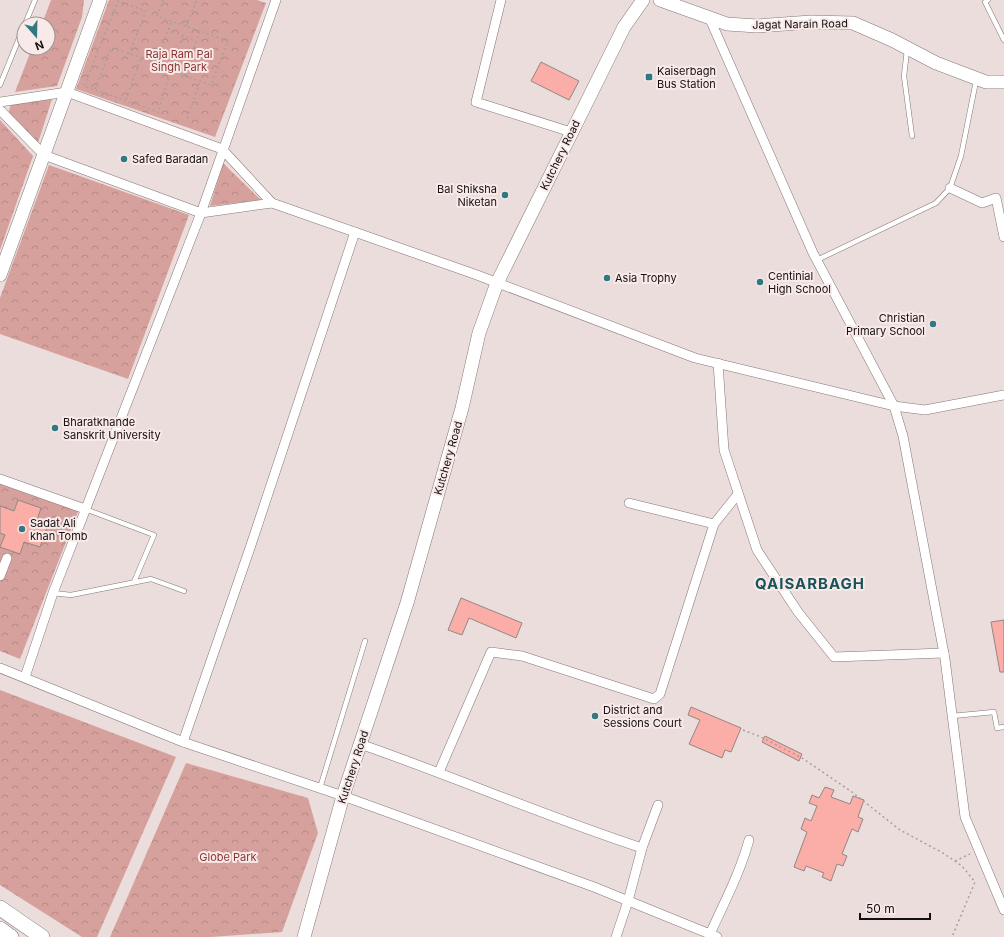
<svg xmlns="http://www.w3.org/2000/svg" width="1004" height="937" font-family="Inter,sans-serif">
  <defs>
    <pattern id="forest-crowns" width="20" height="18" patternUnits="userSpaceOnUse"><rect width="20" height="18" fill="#d6a19c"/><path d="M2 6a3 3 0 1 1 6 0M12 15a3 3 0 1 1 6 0" fill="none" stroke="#b78985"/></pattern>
  </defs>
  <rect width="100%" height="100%" fill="#ebdddc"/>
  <!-- forest -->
  <g fill="url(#forest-crowns)">
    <path d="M 51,0 L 84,0 L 82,17 L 57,86 L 15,92 L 32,48 L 48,48 L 48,24 L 42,24 Z"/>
    <path d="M 109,0 L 257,0 L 266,3 L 215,137 L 76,89 Z"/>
    <path d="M 52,99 L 38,143 L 8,114 L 11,104 Z"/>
    <path d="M 0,120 L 33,156 L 0,250 Z"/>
    <path d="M 223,163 L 261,200 L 210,206 Z"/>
    <path d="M 49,165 L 189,215 L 128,379 L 0,334 L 0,298 Z"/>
    <path d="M 0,476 L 79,509 L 20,659 L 0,651 Z"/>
    <path d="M 0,690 L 176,757 L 97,937 L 82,937 L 0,885 Z"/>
    <path d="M 186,763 L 308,798 L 318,833 L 282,932 L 211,937 L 110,937 Z"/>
  </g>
  <!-- building -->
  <g fill="#fbaea7" stroke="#938685">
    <path d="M 541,62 L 579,81 L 569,100 L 531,81 Z"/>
    <path d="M 18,500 L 41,508 L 37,520 L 48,525 L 40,547 L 24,542 L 20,554 L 0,547 L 5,535 L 0,533 L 0,506 L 14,511 Z"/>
    <path d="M 461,598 L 522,623 L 516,638 L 469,618 L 462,635 L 448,630 Z"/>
    <path d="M 1004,620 L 1004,672 L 1000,672 L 991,622 Z"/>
    <path d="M 691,707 L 741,728 L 731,752 L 725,750 L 722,758 L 689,744 L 700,720 L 688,715 Z"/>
    <path d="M 765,736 L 802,754 L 799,761 L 762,742 Z"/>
    <path d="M 825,787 L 834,790 L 831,797 L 850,804 L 853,796 L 864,800 L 858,817 L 863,819 L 858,832 L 852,829 L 842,854 L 847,856 L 843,866 L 837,864 L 831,881 L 822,877 L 824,873 L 806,866 L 804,871 L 794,867 L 807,832 L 801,829 L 805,818 L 811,821 L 817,806 L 809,803 L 812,795 L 819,798 Z"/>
  </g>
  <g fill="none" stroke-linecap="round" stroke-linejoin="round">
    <!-- lane casing -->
    <g stroke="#837776" stroke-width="5.5">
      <g id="lane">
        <path d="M 988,0 L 985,2 L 1004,40"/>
        <path d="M 25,24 L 35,0"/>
        <path d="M 907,50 L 904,76 L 912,136"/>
        <path d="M 0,85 L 24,26"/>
        <path d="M 817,260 L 936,203 L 950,188 L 961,156 L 976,81"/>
        <path d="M 85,509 L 154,535 L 134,582"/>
        <path d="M 53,593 L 71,595 L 151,579 L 184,591"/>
        <path d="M 952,716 L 994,712 L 997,728 L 1004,727"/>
        <path d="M 320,788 L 365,641"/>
      </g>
    </g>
    <!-- street casing -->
    <g stroke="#837776" stroke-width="10">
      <g id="street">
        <path d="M 501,0 L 476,102 L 571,132"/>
        <path d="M 709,17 L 813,253 L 894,406 L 903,436 L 945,659 L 965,817 L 1004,910"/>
        <path d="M 0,102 L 67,92 L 222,149 L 272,203"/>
        <path d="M 0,110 L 44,155 L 201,213 L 272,203 L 477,275 L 695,358 L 894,406 L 925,410 L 1004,395"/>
        <path d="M 950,188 L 982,203 L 996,198 L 1004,237"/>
        <path d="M 718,363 L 724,450 L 757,550 L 798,612 L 834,657 L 944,653"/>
        <path d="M 0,479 L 85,509"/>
        <path d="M 629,503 L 714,524"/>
        <path d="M 0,576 L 7,558"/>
        <path d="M 0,668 L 183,742 L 343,796 L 594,887 L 717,937"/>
        <path d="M 25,677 L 53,593 L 201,213 L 276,0"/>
        <path d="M 183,742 L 251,545 L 355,232"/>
        <path d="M 360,744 C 455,777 547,817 642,848"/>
        <path d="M 439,772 L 491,652 L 522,656 L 654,699 L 660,694 L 714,524 L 738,494"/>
        <path d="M 710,934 C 724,903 740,873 749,840"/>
        <path d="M 616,937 L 628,901 L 642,848 L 658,805"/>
      </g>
    </g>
    <!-- secondary casing -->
    <g stroke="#837776" stroke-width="14">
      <g id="secondary">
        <path d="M 660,0 L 727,24 L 757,26 L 811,22 L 853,23 L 892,40 L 936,63 L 986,82 L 1004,82"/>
        <path d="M 0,275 L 100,0"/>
        <path d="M 304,937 L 343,796 L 407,603 L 462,408 L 479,333 L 497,283 L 624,27 L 643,0"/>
      </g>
    </g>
    <!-- primary casing -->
    <g stroke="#837776" stroke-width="16">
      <g id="primary">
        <path d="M 0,908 L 42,937"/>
        <path d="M 0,929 L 11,937"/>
      </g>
    </g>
    <!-- path -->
    <g stroke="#a99e9d" stroke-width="1.5" stroke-dasharray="2 3" stroke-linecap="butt">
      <path d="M 163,0 L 157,16 L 228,41 L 211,85 L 174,72 L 175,68 L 172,67"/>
      <path d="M 186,26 L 197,0"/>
      <path d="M 168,29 L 196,41"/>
      <path d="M 180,43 L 183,35"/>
      <path d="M 129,54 L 146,11 L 118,1 L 84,86 L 158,112"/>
      <path d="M 156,62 L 172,21"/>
      <path d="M 184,76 L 200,31"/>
      <path d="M 95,89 L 111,48 L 172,67 L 158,113"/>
      <path d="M 126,99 L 141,58"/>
      <path d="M 187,118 L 200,82"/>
      <path d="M 743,730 L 761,737 L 802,758 L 852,792 L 900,830 L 943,853 L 962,866 L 975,882 L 952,937"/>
      <path d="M 955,861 L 970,854"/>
    </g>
    <!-- lane -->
    <use href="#lane" stroke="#fff" stroke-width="4.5"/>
    <!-- street -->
    <use href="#street" stroke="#fff" stroke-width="9"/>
    <!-- secondary -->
    <use href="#secondary" stroke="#fff" stroke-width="13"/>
    <!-- primary -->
    <use href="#primary" stroke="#fff" stroke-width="15"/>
  </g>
  <!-- markers -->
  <g fill="#317981" stroke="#f8eae9" stroke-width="1.5">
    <rect x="645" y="73" width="8" height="8" rx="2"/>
    <circle cx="124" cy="159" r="4"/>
    <circle cx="505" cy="195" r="4"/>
    <circle cx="607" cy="278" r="4"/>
    <circle cx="760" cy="282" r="4"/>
    <circle cx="933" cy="324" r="4"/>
    <circle cx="55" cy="428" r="4"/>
    <circle cx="22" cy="529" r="4"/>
    <circle cx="595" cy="716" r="4"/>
  </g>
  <g text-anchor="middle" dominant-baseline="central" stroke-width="4" stroke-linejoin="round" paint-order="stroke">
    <!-- street labels -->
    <g font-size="11" fill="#140f0f" stroke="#f8eae9">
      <text transform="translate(800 24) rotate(-1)">Jagat Narain Road</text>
      <text transform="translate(560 155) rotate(-64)">Kutchery Road</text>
      <text transform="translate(448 458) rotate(-74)">Kutchery Road</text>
      <text transform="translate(353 767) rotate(-72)">Kutchery Road</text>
    </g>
    <!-- park labels -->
    <g font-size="11" fill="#8c3330" stroke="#f8eae9">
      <text x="179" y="54">Raja Ram Pal<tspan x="179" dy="13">Singh Park</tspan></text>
      <text x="228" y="857">Globe Park</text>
    </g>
    <!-- poi labels -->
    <g font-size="11" fill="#140f0f" stroke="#f8eae9" text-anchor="start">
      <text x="657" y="71">Kaiserbagh<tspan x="657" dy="13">Bus Station</tspan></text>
      <text x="132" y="159">Safed Baradan</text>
      <text x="497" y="189" text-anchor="end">Bal Shiksha<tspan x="497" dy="13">Niketan</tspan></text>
      <text x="768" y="276">Centinial<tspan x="768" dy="13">High School</tspan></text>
      <text x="615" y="278">Asia Trophy</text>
      <text x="925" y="318" text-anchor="end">Christian<tspan x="925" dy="13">Primary School</tspan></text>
      <text x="63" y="422">Bharatkhande<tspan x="63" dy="13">Sanskrit University</tspan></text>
      <text x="30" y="523">Sadat Ali<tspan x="30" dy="13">khan Tomb</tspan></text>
      <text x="603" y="710">District and<tspan x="603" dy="13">Sessions Court</tspan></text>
    </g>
    <!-- district labels -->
    <g font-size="15" font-weight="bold" letter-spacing="1" fill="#19545a" stroke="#f8eae9">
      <text x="810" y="583">QAISARBAGH</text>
    </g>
  </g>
  <!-- north arrow -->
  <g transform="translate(36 36) rotate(160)"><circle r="19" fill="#f8eae9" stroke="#9d9292"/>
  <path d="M0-3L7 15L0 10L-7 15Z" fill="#317981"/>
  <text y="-6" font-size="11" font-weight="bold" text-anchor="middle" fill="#140f0f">N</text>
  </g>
  <!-- scale -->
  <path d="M860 913v6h70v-6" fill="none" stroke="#140f0f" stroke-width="2"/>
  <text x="866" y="913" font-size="12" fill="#140f0f" stroke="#f8eae9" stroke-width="3" paint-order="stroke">50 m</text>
</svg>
